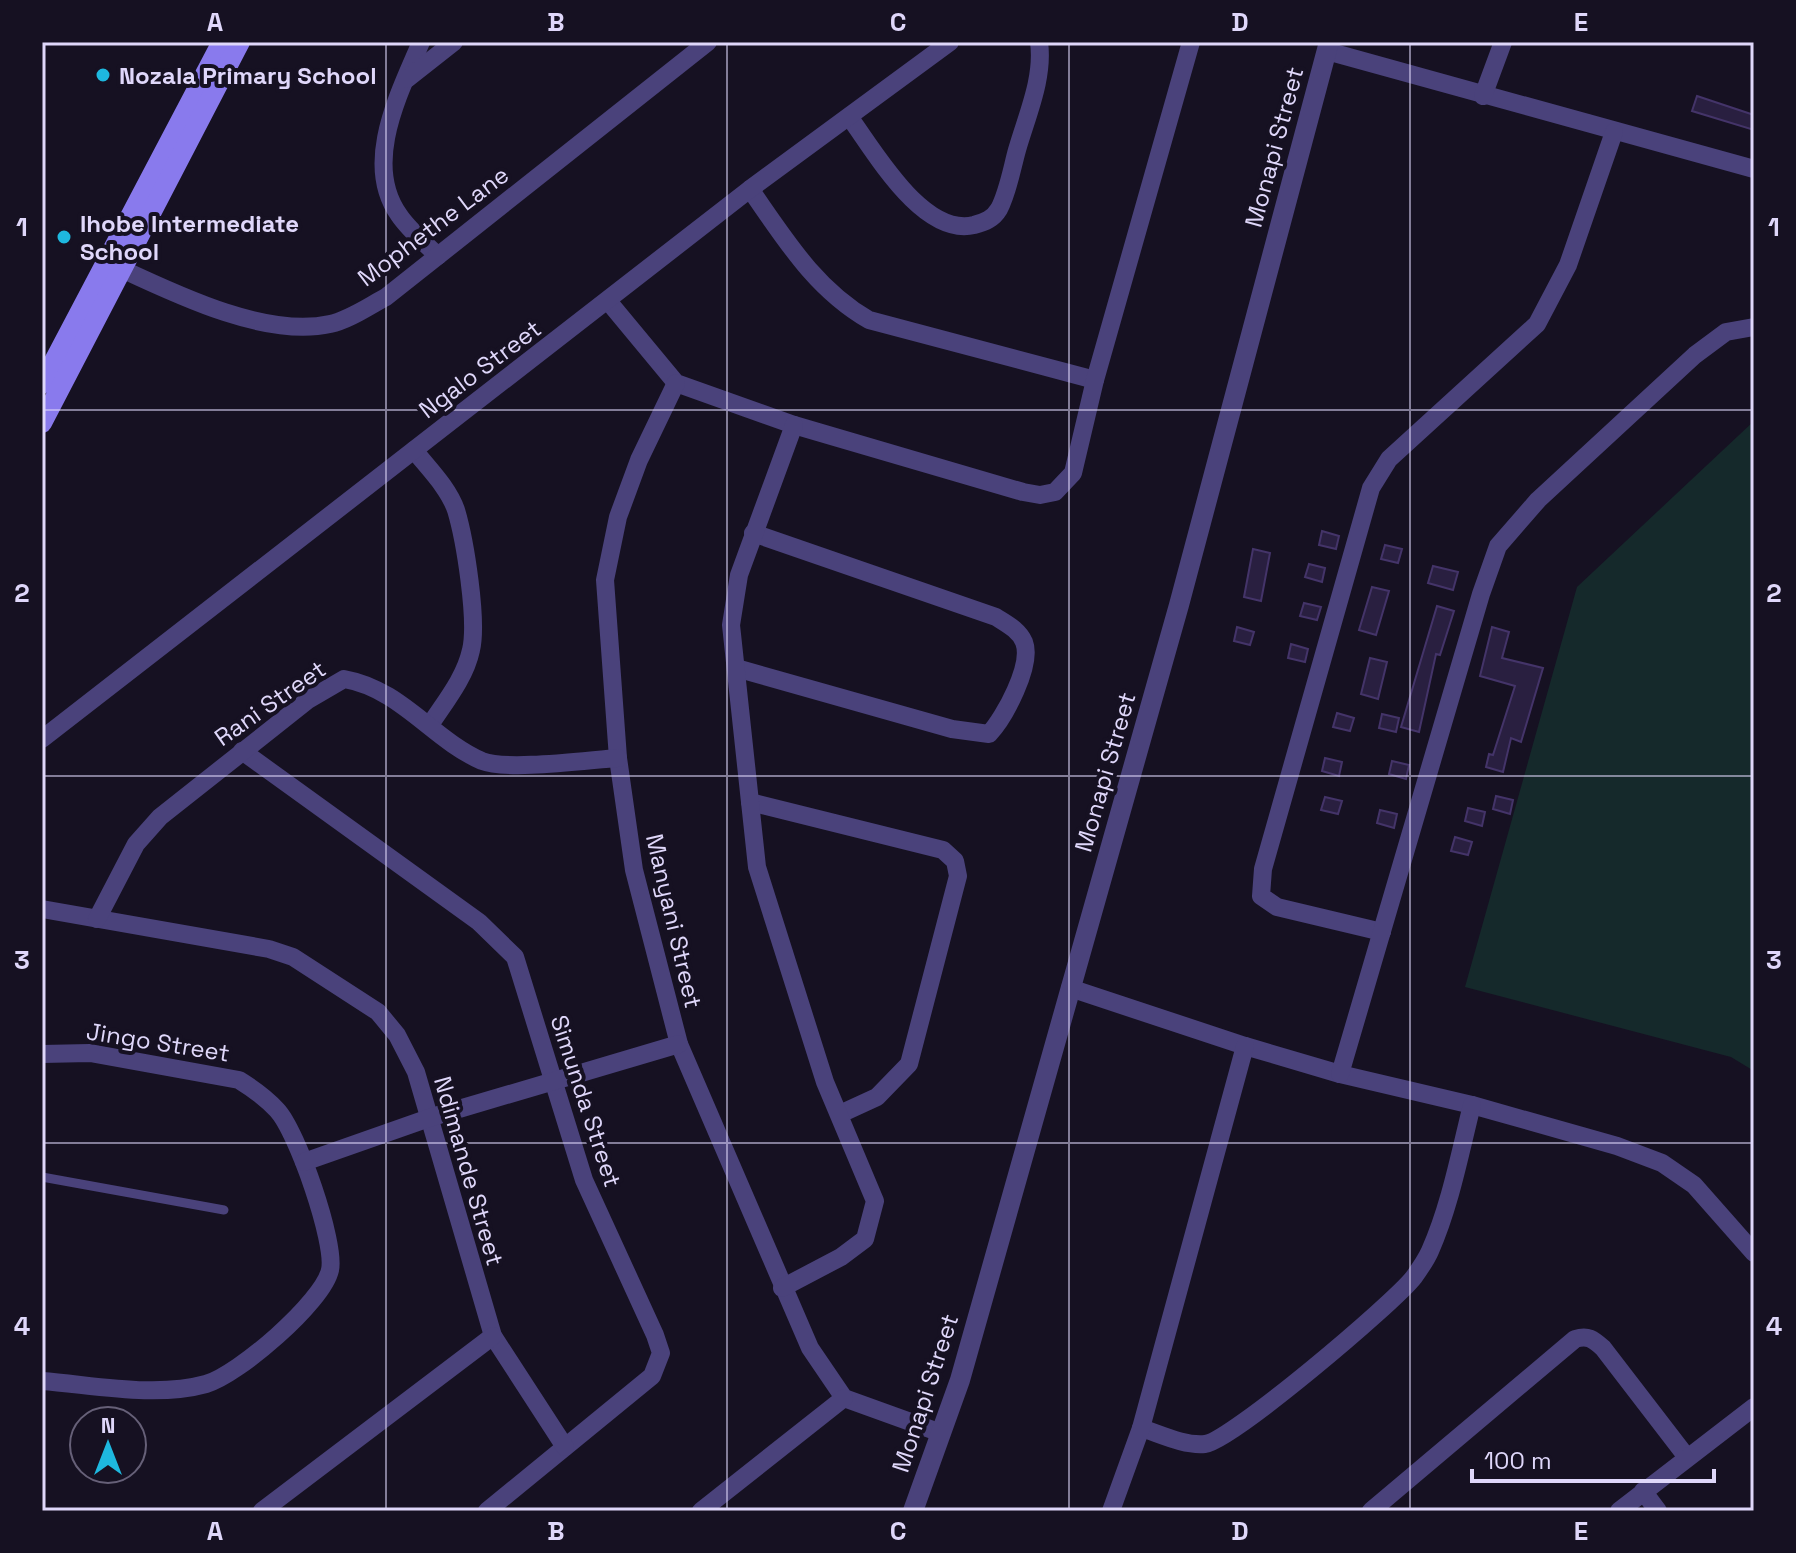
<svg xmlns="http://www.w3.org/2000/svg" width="1796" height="1553" font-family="'Space Grotesk',sans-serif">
  <rect width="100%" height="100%" fill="#161122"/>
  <!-- green -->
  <path fill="#15292b" d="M 1754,421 L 1754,1071 L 1731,1057 L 1465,987 L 1577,587 Z"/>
  <!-- building -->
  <g fill="#291f40" stroke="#443469" stroke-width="2">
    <path d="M 1697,96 L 1754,115 L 1754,130 L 1692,111 Z"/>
    <path d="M 1322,531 L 1339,536 L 1336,549 L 1319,545 Z"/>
    <path d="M 1385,545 L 1402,549 L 1398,563 L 1381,559 Z"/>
    <path d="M 1253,549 L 1270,553 L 1261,601 L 1244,597 Z"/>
    <path d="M 1309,564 L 1325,568 L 1322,582 L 1305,577 Z"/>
    <path d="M 1433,566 L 1458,572 L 1453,590 L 1428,583 Z"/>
    <path d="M 1372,587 L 1389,591 L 1376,635 L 1359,630 Z"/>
    <path d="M 1304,603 L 1321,607 L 1317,620 L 1300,616 Z"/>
    <path d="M 1437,606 L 1454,611 L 1440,655 L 1436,654 L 1419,732 L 1401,727 Z"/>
    <path d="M 1237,627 L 1254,632 L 1250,645 L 1234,641 Z"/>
    <path d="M 1492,627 L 1509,632 L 1502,658 L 1543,668 L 1521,742 L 1511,738 L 1503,772 L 1486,767 L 1489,754 L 1493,755 L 1515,686 L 1480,676 Z"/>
    <path d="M 1291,644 L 1308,649 L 1305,662 L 1288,658 Z"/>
    <path d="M 1370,658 L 1387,662 L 1378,699 L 1361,694 Z"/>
    <path d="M 1337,713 L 1354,718 L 1350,731 L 1333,727 Z"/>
    <path d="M 1382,714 L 1399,718 L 1396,732 L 1379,728 Z"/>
    <path d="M 1325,758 L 1342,762 L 1339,776 L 1322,771 Z"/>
    <path d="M 1392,761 L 1409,765 L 1406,779 L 1389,774 Z"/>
    <path d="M 1496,796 L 1513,800 L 1510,814 L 1493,809 Z"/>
    <path d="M 1325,797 L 1342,801 L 1338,814 L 1321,810 Z"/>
    <path d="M 1468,808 L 1485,812 L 1482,826 L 1465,821 Z"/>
    <path d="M 1380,810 L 1397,814 L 1394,828 L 1377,823 Z"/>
    <path d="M 1455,837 L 1472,842 L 1468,855 L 1451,851 Z"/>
  </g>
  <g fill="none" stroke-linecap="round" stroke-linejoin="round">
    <!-- service -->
    <path stroke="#4a427b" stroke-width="9" d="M 42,1177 L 224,1210"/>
    <!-- minor -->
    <g stroke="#4a427b" stroke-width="18">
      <path d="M 421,42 C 400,92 362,163 399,215 C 409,230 425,243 438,256"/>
      <path d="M 1327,51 L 1754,169"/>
      <path d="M 407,79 L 454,42"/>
      <path d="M 1483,96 L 1503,42"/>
      <path d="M 850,118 C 875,152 923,237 974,225 C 985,222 993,219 999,209 C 1008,192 1012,168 1017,150 C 1027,115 1044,78 1039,42"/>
      <path d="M 750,189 C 785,239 815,289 869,320 L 1095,380"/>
      <path d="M 109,263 C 169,291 264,339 330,324 C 349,320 369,306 386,297 L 708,42"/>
      <path d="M 608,301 L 676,383 L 794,425 L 1023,492 L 1040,495 L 1055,492 L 1073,473 L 1095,380 L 1191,42"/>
      <path d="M 676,383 L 639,460 L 618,517 L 605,580 L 618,758 L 634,870 L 679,1044 L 810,1348 L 844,1398 L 941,1433"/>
      <path d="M 414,450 C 428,468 448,487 456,510 C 465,540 478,621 471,650 C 465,678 445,702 430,725"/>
      <path d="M 736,668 L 952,729 L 989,734 C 1004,718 1033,665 1024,642 C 1019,630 1007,624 996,617 L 753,533"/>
      <path d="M 42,739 L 750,189 L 950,42"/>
      <path d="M 242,751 L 479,922 L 515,957 L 584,1180 L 655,1335 L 661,1353 L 652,1376 L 487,1511"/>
      <path d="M 750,802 L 943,850 L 955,861 L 958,876 L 909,1064 L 877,1097 L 840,1114"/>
      <path d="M 42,909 L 269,949 L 293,957 L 378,1012 L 397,1035 L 416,1072 L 493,1336 L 565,1447"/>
      <path d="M 97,919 L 136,844 L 160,817 L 308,700 L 344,679 C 401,689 432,739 482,761 C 507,771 588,760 618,758"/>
      <path d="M 1382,932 L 1277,907 L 1261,896 L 1263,869 L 1371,488 L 1389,459 L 1537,324 L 1568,265 L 1614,132"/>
      <path d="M 1070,988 L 1245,1046 L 1340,1074 L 1472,1105 L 1617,1146 L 1662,1163 L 1694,1185 L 1754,1253"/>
      <path d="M 42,1054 L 90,1053 L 239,1080 C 252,1088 266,1098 277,1110 C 297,1131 336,1243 330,1270 C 323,1302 238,1375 206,1384 C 156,1398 94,1385 42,1381"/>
      <path d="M 1340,1074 L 1481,594 L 1498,546 L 1538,500 L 1695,355 L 1726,332 L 1754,327"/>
      <path d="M 304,1162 L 432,1117 L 679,1044"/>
      <path d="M 782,1288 L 841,1257 L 865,1239 L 875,1201 L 825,1082 L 757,867 L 750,802 L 731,625 L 739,575 L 794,425"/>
      <path d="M 1141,1428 C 1160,1434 1184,1446 1205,1444 C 1231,1441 1394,1303 1414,1277 C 1419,1270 1426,1260 1430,1251 C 1450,1206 1460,1153 1472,1105"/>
      <path d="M 1643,1491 L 1658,1511"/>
      <path d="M 262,1511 L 493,1336"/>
      <path d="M 701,1511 L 844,1398"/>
      <path d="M 1111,1511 L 1141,1428 L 1245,1046"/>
      <path d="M 1371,1511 L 1575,1339 C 1588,1335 1593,1339 1603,1348 L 1686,1456"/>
      <path d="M 1619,1511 L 1754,1407"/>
    </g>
    <!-- tertiary -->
    <path stroke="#4a427b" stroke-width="20" d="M 913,1511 L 960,1380 L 1179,605 L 1329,42"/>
    <!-- secondary -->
    <g stroke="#897aed" stroke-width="20">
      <path d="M 42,384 L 222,42"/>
      <path d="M 42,423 L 240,42"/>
    </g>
  </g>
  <!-- grid -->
  <path fill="none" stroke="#dfd7fa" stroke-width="2" stroke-opacity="0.55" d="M 386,42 L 386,1511M 727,42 L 727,1511M 1069,42 L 1069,1511M 1410,42 L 1410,1511M 42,410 L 1754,410M 42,776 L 1754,776M 42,1143 L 1754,1143"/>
  <!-- markers -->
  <g fill="#1eb8df" stroke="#161122" stroke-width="3">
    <circle cx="103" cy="75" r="8"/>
    <circle cx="64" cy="237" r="8"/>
  </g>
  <g text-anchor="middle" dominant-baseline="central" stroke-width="8" stroke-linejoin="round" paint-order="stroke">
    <!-- poi labels -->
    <g font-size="24" font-weight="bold" fill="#dfd7fa" stroke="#161122" text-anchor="start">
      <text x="119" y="75">Nozala Primary School</text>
      <text x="80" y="223">Ihobe Intermediate<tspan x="80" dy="28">School</tspan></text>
    </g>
    <!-- street labels -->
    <g font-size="24" fill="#dfd7fa" stroke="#161122">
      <text transform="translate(1274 147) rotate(-75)">Monapi Street</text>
      <text transform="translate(433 226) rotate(-37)">Mophethe Lane</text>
      <text transform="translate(480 369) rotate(-37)">Ngalo Street</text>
      <text transform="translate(270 703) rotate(-35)">Rani Street</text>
      <text transform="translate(1105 772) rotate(-74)">Monapi Street</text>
      <text transform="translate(674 921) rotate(77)">Manyani Street</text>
      <text transform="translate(158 1042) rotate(9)">Jingo Street</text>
      <text transform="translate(586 1101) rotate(72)">Simunda Street</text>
      <text transform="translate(469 1171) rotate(74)">Ndimande Street</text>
      <text transform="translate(925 1393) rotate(-72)">Monapi Street</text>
    </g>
  </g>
  <!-- border -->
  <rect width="1796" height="1553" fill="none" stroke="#161122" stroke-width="88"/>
  <!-- north arrow -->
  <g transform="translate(108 1445)"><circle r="38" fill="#161122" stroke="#666078" stroke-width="2"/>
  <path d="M0-6L14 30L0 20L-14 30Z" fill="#1eb8df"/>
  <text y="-12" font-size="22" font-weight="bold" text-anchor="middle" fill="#dfd7fa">N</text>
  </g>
  <!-- scale -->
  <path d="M1472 1469v12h242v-12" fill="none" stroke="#dfd7fa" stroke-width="4"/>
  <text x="1484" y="1469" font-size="24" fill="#dfd7fa" stroke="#161122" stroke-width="6" paint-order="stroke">100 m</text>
  <rect x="44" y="44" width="1708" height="1465" fill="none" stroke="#dfd7fa" stroke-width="3"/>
  <g font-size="26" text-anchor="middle" font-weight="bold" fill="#dfd7fa">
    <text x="215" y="31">A</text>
    <text x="556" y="31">B</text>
    <text x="898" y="31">C</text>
    <text x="1240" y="31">D</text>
    <text x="1581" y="31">E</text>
    <text x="22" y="236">1</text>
    <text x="1774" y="236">1</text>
    <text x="22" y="602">2</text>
    <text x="1774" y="602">2</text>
    <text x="22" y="969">3</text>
    <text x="1774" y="969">3</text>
    <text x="22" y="1335">4</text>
    <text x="1774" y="1335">4</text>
    <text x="215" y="1540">A</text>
    <text x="556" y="1540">B</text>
    <text x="898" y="1540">C</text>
    <text x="1240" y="1540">D</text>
    <text x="1581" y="1540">E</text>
  </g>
</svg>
